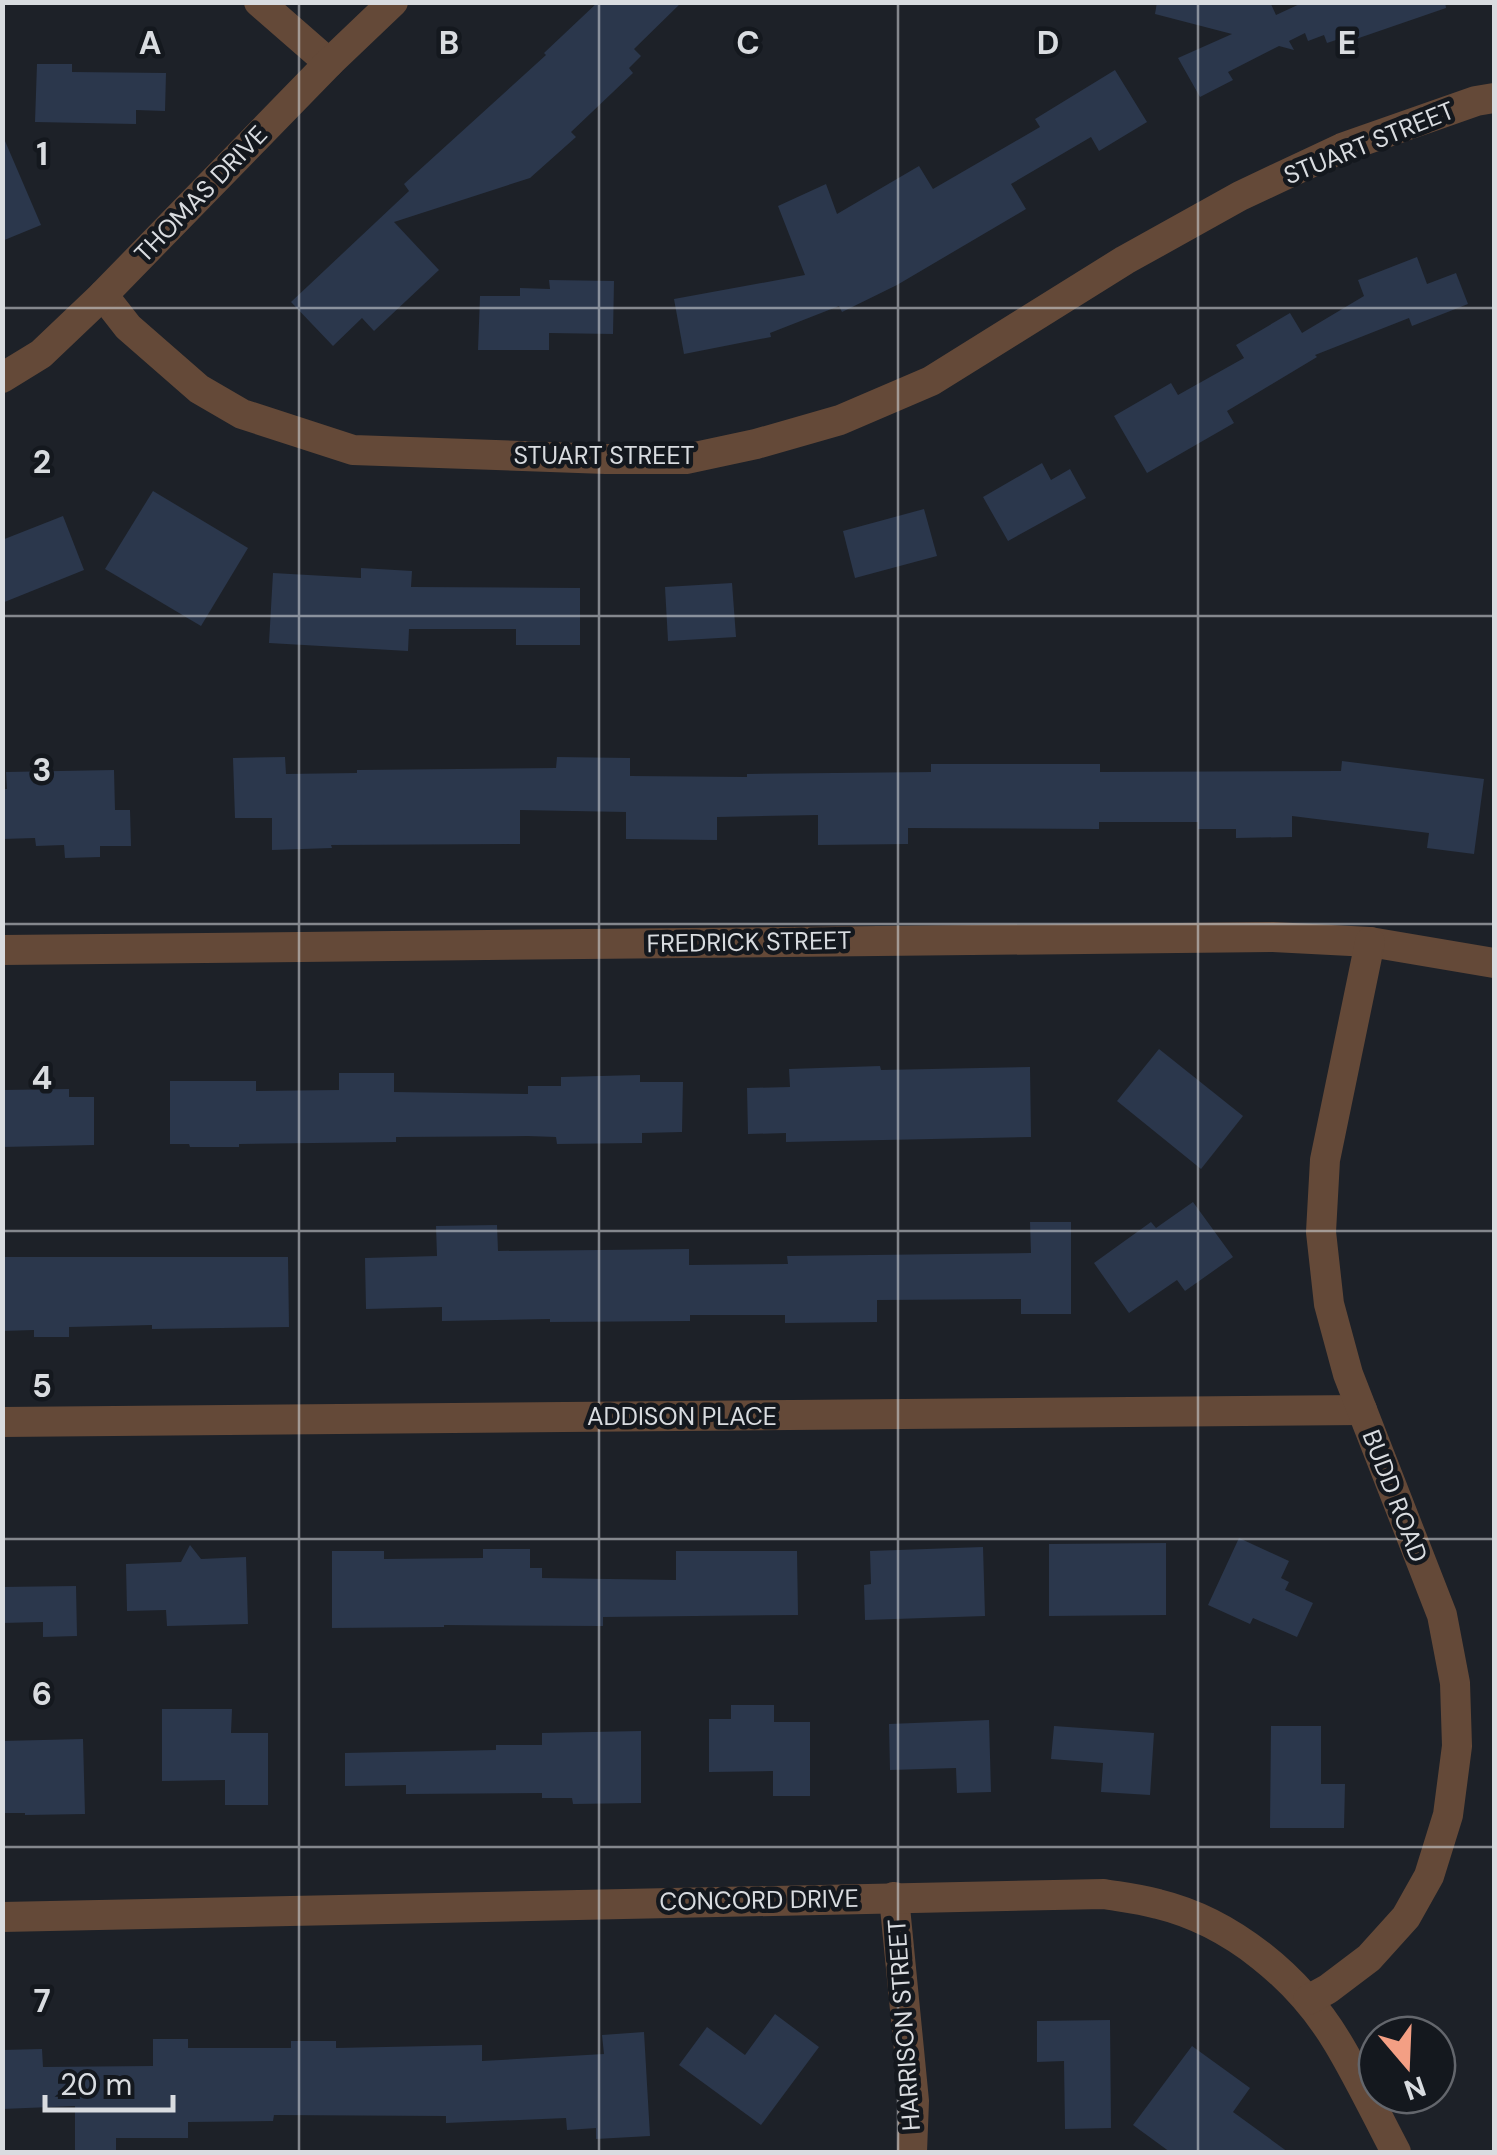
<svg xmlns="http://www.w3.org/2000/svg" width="1497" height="2155" font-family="'DM Sans',sans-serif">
  <rect width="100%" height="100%" fill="#1d2128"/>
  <!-- building -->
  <g fill="#2b374c">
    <path d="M 598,2 L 682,2 L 634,49 L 641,56 L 629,68 L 633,73 L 571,132 L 576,137 L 530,178 L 394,222 L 439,270 L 374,331 L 362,318 L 333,346 L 291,302 L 409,191 L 404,184 L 546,55 L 544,53 Z"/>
    <path d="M 1157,2 L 1270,2 L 1276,15 L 1304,2 L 1445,2 L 1446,8 L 1356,39 L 1354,34 L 1327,43 L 1324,35 L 1308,41 L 1305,33 L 1289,41 L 1294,50 L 1279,46 L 1228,72 L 1233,80 L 1200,97 L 1178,58 L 1232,34 L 1155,14 Z"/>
    <path d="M 37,64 L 72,64 L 72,72 L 166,73 L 165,111 L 136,110 L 136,124 L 35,122 Z"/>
    <path d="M 1115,70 L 1147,122 L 1099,151 L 1091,137 L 1011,184 L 1026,209 L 897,285 L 842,312 L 839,306 L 770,333 L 771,337 L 684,354 L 674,299 L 805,275 L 778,206 L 826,184 L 837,214 L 919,166 L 933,189 L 1040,127 L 1035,119 Z"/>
    <path d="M 2,134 L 41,225 L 2,241 Z"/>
    <path d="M 1417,257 L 1427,284 L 1456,273 L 1468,304 L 1412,326 L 1409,318 L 1315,355 L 1317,357 L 1227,411 L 1234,423 L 1147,473 L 1114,416 L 1171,383 L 1178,395 L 1244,358 L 1236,345 L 1290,313 L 1302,333 L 1364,296 L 1358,280 Z"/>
    <path d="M 549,280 L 614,281 L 613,334 L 549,333 L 549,350 L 478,350 L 480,296 L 520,296 L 520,288 L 550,289 Z"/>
    <path d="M 1042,463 L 1051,480 L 1070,469 L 1086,498 L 1008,541 L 983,497 Z"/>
    <path d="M 153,491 L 248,548 L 201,626 L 105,569 Z"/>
    <path d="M 924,509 L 937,556 L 855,578 L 843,531 Z"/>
    <path d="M 63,516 L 84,570 L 2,603 L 2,540 Z"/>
    <path d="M 361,568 L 412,571 L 411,587 L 580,588 L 580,645 L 516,645 L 516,629 L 409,629 L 408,651 L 269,643 L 273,573 L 361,578 Z"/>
    <path d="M 732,583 L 736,637 L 668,641 L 665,587 Z"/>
    <path d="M 285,757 L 286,774 L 357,773 L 357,770 L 556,768 L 557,757 L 630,758 L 630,776 L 747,777 L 747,774 L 931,772 L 931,764 L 1100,764 L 1100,772 L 1341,771 L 1342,761 L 1484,779 L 1474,854 L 1427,848 L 1429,833 L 1292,816 L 1292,837 L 1236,838 L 1236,829 L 1198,829 L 1198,822 L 1099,822 L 1099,829 L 908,828 L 908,844 L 818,845 L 818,815 L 717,817 L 717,840 L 626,839 L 626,812 L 520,810 L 520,844 L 331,845 L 332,848 L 272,850 L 272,818 L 235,818 L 233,758 Z"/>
    <path d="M 114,770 L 115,810 L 130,810 L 131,846 L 100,846 L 100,857 L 65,858 L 64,845 L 36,846 L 35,838 L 2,839 L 2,789 L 7,789 L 6,772 Z"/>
    <path d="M 1159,1049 L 1243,1116 L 1201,1169 L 1117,1101 Z"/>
    <path d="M 880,1066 L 881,1070 L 1030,1067 L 1031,1137 L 786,1142 L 786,1133 L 748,1134 L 747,1088 L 790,1087 L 789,1069 Z"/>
    <path d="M 339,1073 L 394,1073 L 394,1092 L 528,1094 L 528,1086 L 561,1086 L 561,1077 L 640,1075 L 640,1082 L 683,1082 L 682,1132 L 642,1133 L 642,1143 L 557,1144 L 556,1137 L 528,1136 L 396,1137 L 396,1142 L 239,1144 L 239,1147 L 190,1147 L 189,1144 L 170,1144 L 170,1081 L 256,1081 L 256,1091 L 339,1090 Z"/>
    <path d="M 69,1089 L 69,1097 L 94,1097 L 94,1145 L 2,1147 L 2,1090 Z"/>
    <path d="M 1193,1202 L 1233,1257 L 1185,1291 L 1177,1280 L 1129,1313 L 1094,1263 L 1151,1222 L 1156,1228 Z"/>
    <path d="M 1030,1222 L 1071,1222 L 1071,1314 L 1021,1314 L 1021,1299 L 877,1300 L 877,1322 L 785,1323 L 785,1315 L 690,1315 L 690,1321 L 550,1322 L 550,1319 L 442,1321 L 442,1307 L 366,1309 L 365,1258 L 437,1256 L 436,1226 L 497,1225 L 498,1251 L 689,1249 L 689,1265 L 788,1264 L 787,1256 L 1031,1253 Z"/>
    <path d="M 2,1257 L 288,1257 L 289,1327 L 152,1329 L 152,1325 L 69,1327 L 69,1337 L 34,1337 L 34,1330 L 2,1331 Z"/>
    <path d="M 1239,1538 L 1289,1561 L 1281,1578 L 1289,1582 L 1285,1590 L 1313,1603 L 1297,1637 L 1253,1618 L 1250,1624 L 1208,1605 Z"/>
    <path d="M 1166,1543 L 1166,1615 L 1049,1616 L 1049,1544 Z"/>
    <path d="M 190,1545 L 201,1559 L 246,1557 L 248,1624 L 167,1626 L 166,1610 L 127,1611 L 126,1564 L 181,1562 Z"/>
    <path d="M 983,1547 L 985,1616 L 865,1620 L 864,1585 L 871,1584 L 870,1551 Z"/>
    <path d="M 483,1549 L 530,1549 L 530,1568 L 542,1568 L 542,1578 L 676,1580 L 676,1551 L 797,1551 L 798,1615 L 603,1617 L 603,1626 L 444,1625 L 444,1627 L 332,1628 L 332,1551 L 384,1551 L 384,1559 L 483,1558 Z"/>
    <path d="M 76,1586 L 77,1636 L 43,1637 L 43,1622 L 2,1623 L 2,1587 Z"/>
    <path d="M 731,1705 L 774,1705 L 774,1722 L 810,1722 L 810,1796 L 773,1796 L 773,1771 L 709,1772 L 709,1719 L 731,1719 Z"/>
    <path d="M 162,1709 L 232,1709 L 231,1733 L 268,1733 L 268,1805 L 225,1805 L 225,1780 L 162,1781 Z"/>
    <path d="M 989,1720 L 991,1792 L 957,1793 L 956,1768 L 890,1770 L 889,1724 Z"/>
    <path d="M 1054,1726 L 1154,1733 L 1150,1795 L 1101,1792 L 1103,1763 L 1051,1759 Z"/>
    <path d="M 1271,1726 L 1321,1726 L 1321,1784 L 1345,1784 L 1344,1828 L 1270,1828 Z"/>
    <path d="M 641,1731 L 641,1803 L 573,1804 L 572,1798 L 542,1798 L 542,1793 L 406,1794 L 406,1785 L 345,1786 L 345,1753 L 496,1750 L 496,1745 L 542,1745 L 542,1733 Z"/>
    <path d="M 83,1739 L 85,1814 L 25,1815 L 25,1813 L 2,1813 L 2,1741 Z"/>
    <path d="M 775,2014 L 819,2047 L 761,2125 L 679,2065 L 707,2027 L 745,2055 Z"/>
    <path d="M 1110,2020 L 1111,2128 L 1065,2129 L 1064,2061 L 1037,2062 L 1037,2021 Z"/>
    <path d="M 644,2032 L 650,2136 L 596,2139 L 596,2128 L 567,2130 L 566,2118 L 446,2123 L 446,2116 L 274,2115 L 273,2121 L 188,2122 L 188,2138 L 116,2138 L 116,2152 L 75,2152 L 75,2106 L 2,2109 L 2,2050 L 42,2049 L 43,2067 L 153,2066 L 153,2039 L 188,2039 L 188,2048 L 291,2048 L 291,2041 L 336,2041 L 336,2048 L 482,2045 L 482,2061 L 604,2054 L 602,2035 Z"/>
    <path d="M 1192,2046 L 1250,2088 L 1233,2112 L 1288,2152 L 1170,2152 L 1133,2125 Z"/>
  </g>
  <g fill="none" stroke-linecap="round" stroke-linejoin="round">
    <!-- minor -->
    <g stroke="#644938" stroke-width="30">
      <path d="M 259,2 L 329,63"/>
      <path d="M 103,295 L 128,327 L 199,389 L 242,414 L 353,450 L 606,459 L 686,459 L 756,444 L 840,420 L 931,381 L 1125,260 L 1240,196 L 1342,148 L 1476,101 L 1494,98"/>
      <path d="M 2,378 L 41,354 L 103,295 L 329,63 L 393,2"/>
      <path d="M 2,950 L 1273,937 L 1370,942 L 1494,963"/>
      <path d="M 2,1422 L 1362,1410"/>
      <path d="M 894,1897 L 914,2101 L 912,2152"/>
      <path d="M 2,1917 L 1104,1894 C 1122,1897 1140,1899 1158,1904 C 1232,1922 1299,1978 1338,2043 C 1359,2078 1377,2116 1396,2152"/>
      <path d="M 1308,2000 L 1328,1989 L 1369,1958 L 1406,1917 L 1429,1876 L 1448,1815 L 1457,1746 L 1455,1683 L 1442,1615 L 1348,1374 L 1329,1304 L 1321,1232 L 1325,1160 L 1370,942"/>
    </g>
  </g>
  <!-- grid -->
  <path fill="none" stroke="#d9dce0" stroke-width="2.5" stroke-opacity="0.55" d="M 299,2 L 299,2152M 599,2 L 599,2152M 898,2 L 898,2152M 1198,2 L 1198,2152M 2,308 L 1494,308M 2,616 L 1494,616M 2,924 L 1494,924M 2,1231 L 1494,1231M 2,1539 L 1494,1539M 2,1847 L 1494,1847"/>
  <g text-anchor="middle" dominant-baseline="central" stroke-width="9" stroke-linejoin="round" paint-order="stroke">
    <!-- street labels -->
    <g font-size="25" fill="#d9dce0" stroke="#14181e">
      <text transform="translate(1369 143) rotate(-22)">STUART STREET</text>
      <text transform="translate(201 194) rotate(-46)">THOMAS DRIVE</text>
      <text x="604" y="455">STUART STREET</text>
      <text transform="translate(749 942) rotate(-1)">FREDRICK STREET</text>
      <text x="682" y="1416">ADDISON PLACE</text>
      <text transform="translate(1395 1496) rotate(69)">BUDD ROAD</text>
      <text transform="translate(759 1900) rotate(-1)">CONCORD DRIVE</text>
      <text transform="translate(904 2025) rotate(-94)">HARRISON STREET</text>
    </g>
  </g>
  <g font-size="32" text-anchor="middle" font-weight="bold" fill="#d9dce0" stroke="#14181e" stroke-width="9" stroke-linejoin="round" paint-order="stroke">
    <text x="150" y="54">A</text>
    <text x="449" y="54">B</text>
    <text x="748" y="54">C</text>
    <text x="1048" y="54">D</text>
    <text x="1347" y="54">E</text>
    <text x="42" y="165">1</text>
    <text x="42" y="473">2</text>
    <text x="42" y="781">3</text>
    <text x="42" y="1089">4</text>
    <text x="42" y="1397">5</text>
    <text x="42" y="1705">6</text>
    <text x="42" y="2012">7</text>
  </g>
  <!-- border -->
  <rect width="1497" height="2155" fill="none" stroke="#d9dce0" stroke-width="10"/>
  <!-- north arrow -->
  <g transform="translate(1407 2065) rotate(161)"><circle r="48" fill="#14181e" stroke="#63666c" stroke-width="2.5"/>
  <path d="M0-8L18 38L0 25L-18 38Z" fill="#f39f84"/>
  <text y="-15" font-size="28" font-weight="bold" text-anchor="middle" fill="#d9dce0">N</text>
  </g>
  <!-- scale -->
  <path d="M45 2095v15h128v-15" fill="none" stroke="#d9dce0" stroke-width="5"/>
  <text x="60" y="2095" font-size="30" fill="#d9dce0" stroke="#14181e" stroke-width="8" paint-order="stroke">20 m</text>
</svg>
